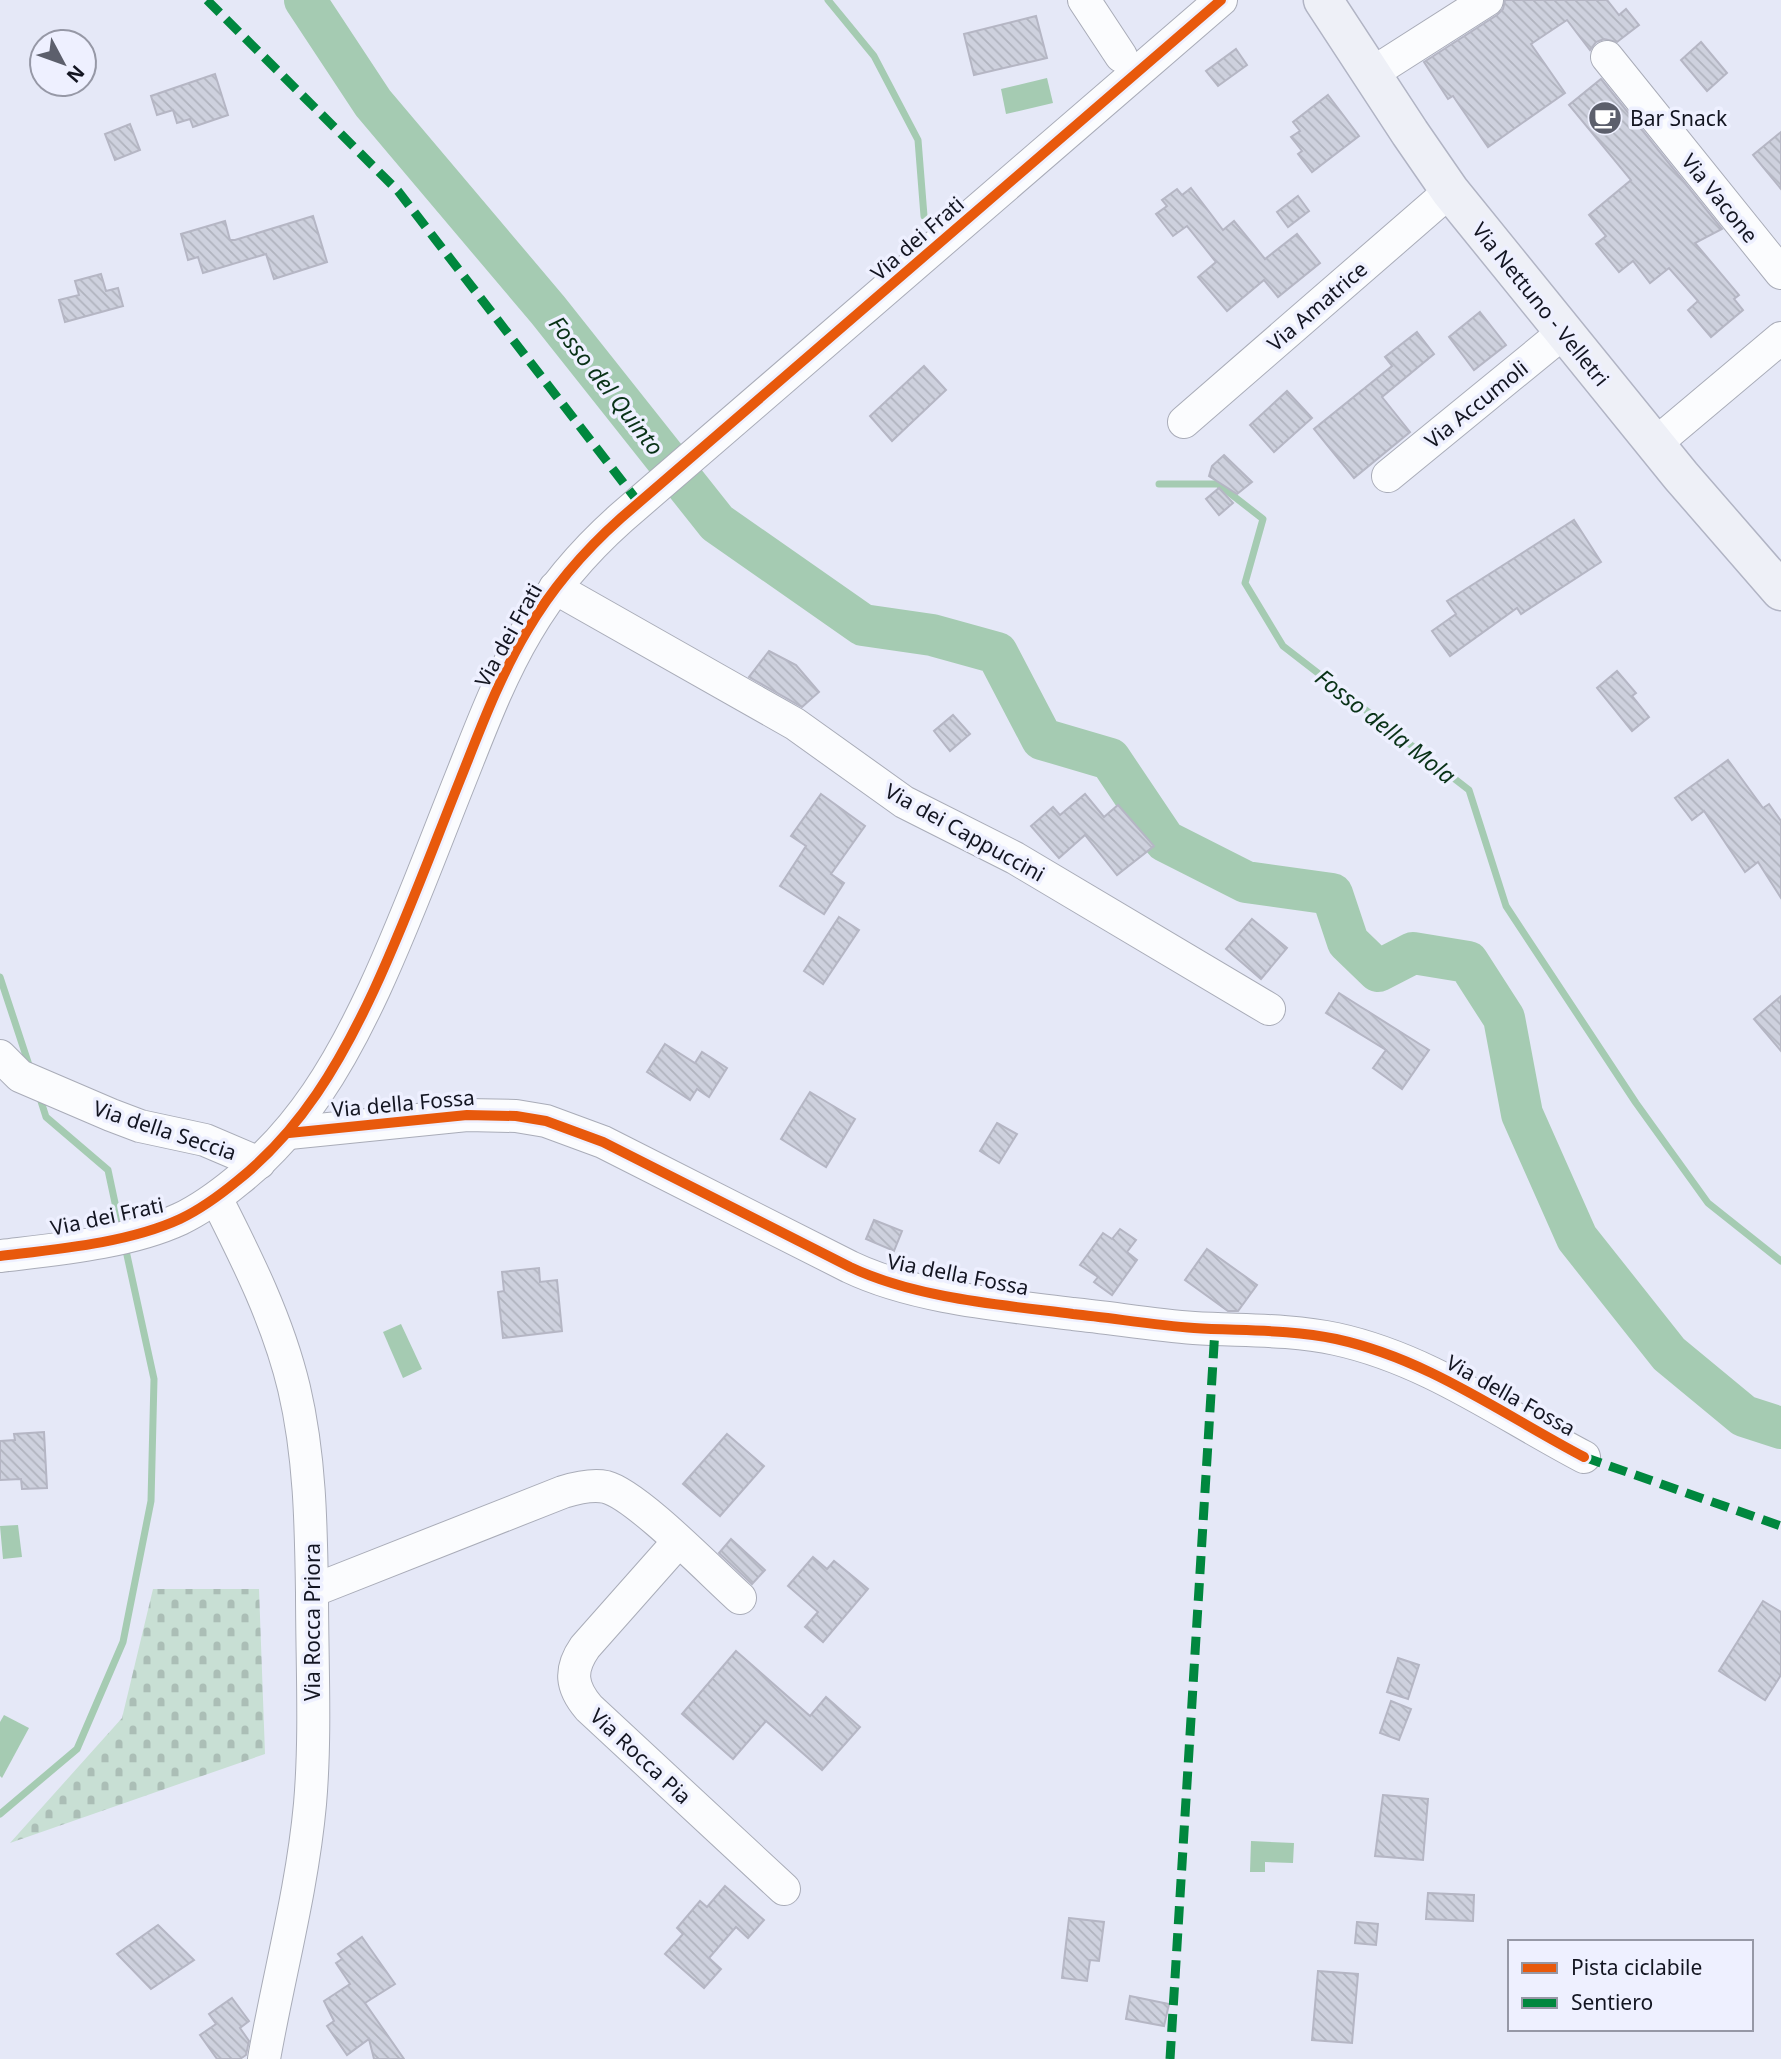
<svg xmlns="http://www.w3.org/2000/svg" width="1781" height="2059" font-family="'Noto Sans',sans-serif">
  <defs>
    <pattern id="cemetery-stones" width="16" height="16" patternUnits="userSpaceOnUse" patternTransform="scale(1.75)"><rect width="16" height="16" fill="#c8dfd4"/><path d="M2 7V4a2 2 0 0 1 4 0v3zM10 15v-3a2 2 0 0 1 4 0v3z" fill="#abbeb6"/></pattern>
    <pattern id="building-back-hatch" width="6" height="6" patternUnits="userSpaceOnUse" patternTransform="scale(1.75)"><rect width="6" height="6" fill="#ced1de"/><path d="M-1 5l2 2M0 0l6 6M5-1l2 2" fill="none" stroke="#b0b3be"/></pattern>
  </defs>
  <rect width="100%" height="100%" fill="#e5e8f7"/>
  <!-- cemetery -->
  <path fill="url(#cemetery-stones)" d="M 153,1589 L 259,1589 L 265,1754 L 10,1843 L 122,1718 Z"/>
  <!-- water -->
  <g fill="#a5cbb2">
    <path d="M 1047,78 L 1053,103 L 1006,114 L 1001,89 Z"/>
    <path d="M 401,1324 L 422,1369 L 403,1378 L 383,1332 Z"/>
    <path d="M 18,1525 L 22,1557 L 3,1559 L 0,1526 Z"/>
    <path d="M 4,1715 L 29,1728 L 2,1778 L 0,1776 L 0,1722 Z"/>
    <path d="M 1251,1841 L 1294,1843 L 1293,1863 L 1265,1862 L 1265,1872 L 1250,1872 Z"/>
  </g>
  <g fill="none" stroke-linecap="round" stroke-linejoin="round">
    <!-- stream -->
    <g stroke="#a5cbb2" stroke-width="7">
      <path d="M 828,0 L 874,56 L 918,140 L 924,216"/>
      <path d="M 1159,484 L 1218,484 L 1263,519 L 1245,583 L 1283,646 L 1469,790 L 1506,906 L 1636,1103 L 1708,1203 L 1781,1261"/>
      <path d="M 0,977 L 31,1071"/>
      <path d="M 39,1095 L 46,1117 L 108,1170 L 121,1231"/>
      <path d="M 0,1814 L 77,1749 L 123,1642 L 151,1501 L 154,1379 L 125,1246"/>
    </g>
    <!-- river -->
    <path stroke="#a5cbb2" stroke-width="42" d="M 305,0 L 373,103 L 548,310 L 717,523 L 863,625 L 932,635 L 997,653 L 1042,739 L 1110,759 L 1165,841 L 1246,882 L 1332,894 L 1348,942 L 1378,971 L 1413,953 L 1468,962 L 1504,1018 L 1522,1114 L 1577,1238 L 1669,1354 L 1744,1416 L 1781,1428"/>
  </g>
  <!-- building -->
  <g fill="url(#building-back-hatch)" stroke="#b5b6c4" stroke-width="2">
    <path d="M 1505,0 L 1607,0 L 1619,15 L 1626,9 L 1639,25 L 1617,42 L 1604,39 L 1596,42 L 1590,50 L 1567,20 L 1531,44 L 1565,93 L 1488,147 L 1453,96 L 1448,99 L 1424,62 L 1497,15 L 1503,9 Z"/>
    <path d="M 1036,16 L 1047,58 L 974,75 L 964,34 Z"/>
    <path d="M 1701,42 L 1727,73 L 1707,91 L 1681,60 Z"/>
    <path d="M 1236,49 L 1247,65 L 1218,86 L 1206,71 Z"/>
    <path d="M 215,74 L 228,115 L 193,127 L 190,119 L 177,123 L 173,110 L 157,115 L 151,96 Z"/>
    <path d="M 1601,79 L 1722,229 L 1695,243 L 1739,295 L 1734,299 L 1743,310 L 1711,337 L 1688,310 L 1698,301 L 1669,268 L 1650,283 L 1633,261 L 1619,272 L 1596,244 L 1606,236 L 1589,215 L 1631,180 L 1569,105 Z"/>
    <path d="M 1328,95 L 1359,136 L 1312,172 L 1298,154 L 1302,151 L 1291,137 L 1300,131 L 1293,122 Z"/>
    <path d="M 130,124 L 140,150 L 115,160 L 105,134 Z"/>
    <path d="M 1781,132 L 1781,189 L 1753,155 Z"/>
    <path d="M 1191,188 L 1223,230 L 1234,221 L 1265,259 L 1297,234 L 1320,263 L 1278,297 L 1264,280 L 1227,311 L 1198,277 L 1216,262 L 1187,226 L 1173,236 L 1156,214 L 1167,206 L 1162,200 L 1177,189 L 1182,195 Z"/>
    <path d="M 1298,196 L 1309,211 L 1288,227 L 1277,212 Z"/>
    <path d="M 313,216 L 327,262 L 274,279 L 266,254 L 203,273 L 198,257 L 188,260 L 181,234 L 225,221 L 230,240 L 235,240 Z"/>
    <path d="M 101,274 L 106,291 L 118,288 L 123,306 L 65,322 L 59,300 L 79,295 L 75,281 Z"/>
    <path d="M 1480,312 L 1506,345 L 1474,370 L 1449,337 Z"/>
    <path d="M 1417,332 L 1434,354 L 1382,397 L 1410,432 L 1354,478 L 1314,429 L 1392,366 L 1385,357 Z"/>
    <path d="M 924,366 L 946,390 L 892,441 L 870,416 Z"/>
    <path d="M 1287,391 L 1312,418 L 1274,452 L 1250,425 Z"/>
    <path d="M 1224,455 L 1252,482 L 1237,494 L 1209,476 L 1212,466 Z"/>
    <path d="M 1219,488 L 1233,503 L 1219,515 L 1206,499 Z"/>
    <path d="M 1574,520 L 1601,562 L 1521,614 L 1517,608 L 1450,656 L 1432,631 L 1456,614 L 1447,601 Z"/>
    <path d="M 769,651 L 796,665 L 819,692 L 802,707 L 749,677 Z"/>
    <path d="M 1617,671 L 1636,693 L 1632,696 L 1649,717 L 1632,731 L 1597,688 Z"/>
    <path d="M 953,715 L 970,734 L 950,751 L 934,731 Z"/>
    <path d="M 1728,760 L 1763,808 L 1769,804 L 1781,821 L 1781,898 L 1758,862 L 1745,872 L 1704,811 L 1692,820 L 1675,798 Z"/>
    <path d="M 821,794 L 865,826 L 831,874 L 844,883 L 824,914 L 780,886 L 806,846 L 791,836 Z"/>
    <path d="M 1085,794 L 1104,817 L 1118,805 L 1154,846 L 1117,875 L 1085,835 L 1059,858 L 1031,826 L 1053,807 L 1060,815 Z"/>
    <path d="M 839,917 L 859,930 L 823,984 L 804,971 Z"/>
    <path d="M 1252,919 L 1287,948 L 1261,979 L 1226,949 Z"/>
    <path d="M 1339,993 L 1429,1050 L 1402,1089 L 1373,1068 L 1386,1050 L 1326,1013 Z"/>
    <path d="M 1781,996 L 1781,1051 L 1754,1019 Z"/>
    <path d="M 665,1044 L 695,1063 L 702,1052 L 727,1068 L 709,1097 L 697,1089 L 690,1100 L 647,1072 Z"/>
    <path d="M 810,1092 L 855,1119 L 826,1167 L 781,1139 Z"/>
    <path d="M 997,1123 L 1017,1134 L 999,1163 L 980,1151 Z"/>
    <path d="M 874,1220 L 902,1231 L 894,1251 L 866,1239 Z"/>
    <path d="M 1120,1229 L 1136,1240 L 1127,1252 L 1137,1260 L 1112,1295 L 1094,1282 L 1098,1277 L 1080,1265 L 1103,1233 L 1112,1239 Z"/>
    <path d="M 1207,1249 L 1257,1285 L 1238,1311 L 1228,1311 L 1185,1280 Z"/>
    <path d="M 539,1268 L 540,1282 L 557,1280 L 562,1331 L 503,1338 L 498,1292 L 504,1291 L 502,1272 Z"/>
    <path d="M 44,1432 L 47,1488 L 22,1489 L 21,1479 L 0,1480 L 0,1441 L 15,1440 L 14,1434 Z"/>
    <path d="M 727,1434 L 764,1466 L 720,1516 L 683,1484 Z"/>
    <path d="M 731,1539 L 765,1570 L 752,1584 L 719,1553 Z"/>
    <path d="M 813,1557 L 827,1569 L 834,1561 L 868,1589 L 823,1642 L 805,1627 L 818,1612 L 788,1586 Z"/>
    <path d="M 1763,1601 L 1781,1612 L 1781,1675 L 1765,1700 L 1719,1671 Z"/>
    <path d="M 736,1651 L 810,1716 L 826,1697 L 860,1727 L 822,1770 L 766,1721 L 733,1759 L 682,1714 Z"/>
    <path d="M 1398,1658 L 1419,1665 L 1408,1699 L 1387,1692 Z"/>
    <path d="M 1391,1701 L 1411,1709 L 1399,1740 L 1380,1733 Z"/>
    <path d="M 1383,1795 L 1428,1799 L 1423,1860 L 1375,1856 Z"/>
    <path d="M 725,1886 L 764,1920 L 748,1938 L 736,1927 L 709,1958 L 721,1969 L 704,1988 L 665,1954 L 683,1934 L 677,1928 L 700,1901 L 707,1907 Z"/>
    <path d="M 1428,1893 L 1474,1895 L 1473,1921 L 1426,1919 Z"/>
    <path d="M 1069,1918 L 1104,1922 L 1099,1961 L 1090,1960 L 1087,1981 L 1062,1978 Z"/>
    <path d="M 1357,1922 L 1378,1924 L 1376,1945 L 1355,1943 Z"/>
    <path d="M 158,1925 L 194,1960 L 151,1989 L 117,1954 Z"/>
    <path d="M 362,1937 L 395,1984 L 365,2003 L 404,2059 L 374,2059 L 369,2039 L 347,2055 L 327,2026 L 334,2021 L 324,2001 L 350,1984 L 336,1963 L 342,1959 L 338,1954 Z"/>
    <path d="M 1318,1971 L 1358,1974 L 1352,2043 L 1312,2040 Z"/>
    <path d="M 1130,1996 L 1169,2004 L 1164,2026 L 1126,2019 Z"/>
    <path d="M 232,1998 L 249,2021 L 240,2028 L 249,2041 L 246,2055 L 240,2059 L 217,2059 L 200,2035 L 216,2024 L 209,2014 Z"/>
  </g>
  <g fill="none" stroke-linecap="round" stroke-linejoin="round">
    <!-- minor casing -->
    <g stroke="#a9acb8" stroke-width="34">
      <g id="minor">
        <path d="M 1084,0 L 1121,56"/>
        <path d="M 1607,57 L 1781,273"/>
        <path d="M 1371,74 L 1487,0"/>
        <path d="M 1184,422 L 1450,191"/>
        <path d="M 1655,444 L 1781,338"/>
        <path d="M 1388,476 L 1564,332"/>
        <path d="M 555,588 L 795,724 L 904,802 L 1015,858 L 1269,1009"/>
        <path d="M 0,1056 L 20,1076 L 111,1115 L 140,1126 L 205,1140 L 259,1163"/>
        <path d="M 289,1133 L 467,1115 L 516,1116 L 546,1121 L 603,1142 L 850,1267 C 915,1298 1002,1305 1073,1314 C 1113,1318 1153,1325 1194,1328 C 1241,1331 1290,1329 1336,1339 C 1428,1359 1502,1414 1584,1457"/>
        <path d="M 216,1198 C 247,1259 278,1321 294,1388 C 310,1456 311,1524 312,1593 C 312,1663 316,1734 310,1804 C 302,1891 279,1974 264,2059"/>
        <path d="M 0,1256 C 58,1249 128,1243 180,1219 C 201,1209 220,1195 237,1181 C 301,1130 340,1063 374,990 C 406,921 432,850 460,780 C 480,730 499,678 527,631 C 552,588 584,551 621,518 L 1221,0"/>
        <path d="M 678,1542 L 585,1647 C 569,1670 571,1687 589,1708 L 784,1889"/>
        <path d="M 312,1591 L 563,1492 C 576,1488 592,1484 606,1487 C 637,1495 713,1574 740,1598"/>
      </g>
    </g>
    <!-- major casing -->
    <g stroke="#b1b4c4" stroke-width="41">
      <path id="major" d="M 1323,0 L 1410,133 L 1450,191 L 1681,476 L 1781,591"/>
    </g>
    <!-- minor -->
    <use href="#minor" stroke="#fbfcfe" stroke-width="32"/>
    <!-- major -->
    <use href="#major" stroke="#eef0f7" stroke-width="38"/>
    <!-- quiet -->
    <g stroke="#00873e" stroke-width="9" stroke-dasharray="18 9" stroke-linecap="butt">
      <path d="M 207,0 L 398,191 L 639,503"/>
      <path d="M 1584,1457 L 1781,1526"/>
      <path d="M 1170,2059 L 1215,1329"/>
    </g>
    <!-- cycleway casing -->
    <g stroke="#eef0ff" stroke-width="15">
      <g id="cycleway">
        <path d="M 289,1133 L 467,1115 L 516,1116 L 546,1121 L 603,1142 L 850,1267 C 915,1298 1002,1305 1073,1314 C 1113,1318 1153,1325 1194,1328 C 1241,1331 1290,1329 1336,1339 C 1428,1359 1502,1414 1584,1457"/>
        <path d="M 0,1256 C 58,1249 128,1243 180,1219 C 201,1209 220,1195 237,1181 C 301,1130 340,1063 374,990 C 406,921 432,850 460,780 C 480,730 499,678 527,631 C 552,588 584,551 621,518 L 1221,0"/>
      </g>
    </g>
    <!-- cycleway -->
    <use href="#cycleway" stroke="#e8590c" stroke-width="10"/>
  </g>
  <!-- icons -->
  <defs>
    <g id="cafe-disc" transform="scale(1.75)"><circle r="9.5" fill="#5c5f6c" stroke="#eef0ff"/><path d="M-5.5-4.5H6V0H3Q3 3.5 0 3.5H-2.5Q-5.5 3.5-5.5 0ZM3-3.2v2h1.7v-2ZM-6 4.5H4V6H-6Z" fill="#fff"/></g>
  </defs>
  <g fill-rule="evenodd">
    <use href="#cafe-disc" x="1605" y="118"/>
  </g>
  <g text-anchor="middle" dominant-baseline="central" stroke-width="7" stroke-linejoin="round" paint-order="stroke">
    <!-- poi labels -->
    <g font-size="21" fill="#131521" stroke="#eef0ff" text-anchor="start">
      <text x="1630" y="118">Bar Snack</text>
    </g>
    <!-- street labels -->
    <g font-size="21" fill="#131521" stroke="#eef0ff">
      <text transform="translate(1720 198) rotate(51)">Via Vacone</text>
      <text transform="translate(917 238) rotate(-41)">Via dei Frati</text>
      <text transform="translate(1541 304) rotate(51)">Via Nettuno - Velletri</text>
      <text transform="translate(1317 306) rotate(-41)">Via Amatrice</text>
      <text transform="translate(1476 404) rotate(-39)">Via Accumoli</text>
      <text transform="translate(508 635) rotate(-61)">Via dei Frati</text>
      <text transform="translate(965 832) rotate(29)">Via dei Cappuccini</text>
      <text transform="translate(403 1103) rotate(-5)">Via della Fossa</text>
      <text transform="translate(165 1130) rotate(18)">Via della Seccia</text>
      <text transform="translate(107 1216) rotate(-12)">Via dei Frati</text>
      <text transform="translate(958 1274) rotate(11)">Via della Fossa</text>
      <text transform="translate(1511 1395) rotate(29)">Via della Fossa</text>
      <text transform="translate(312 1622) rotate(-90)">Via Rocca Priora</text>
      <text transform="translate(641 1756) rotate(43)">Via Rocca Pia</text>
    </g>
    <!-- water labels -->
    <g font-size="23" font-style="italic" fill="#093217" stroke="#eef0ff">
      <text transform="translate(607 385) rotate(52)">Fosso del Quinto</text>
      <text transform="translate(1386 726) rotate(38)">Fosso della Mola</text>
    </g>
  </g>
  <!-- legend -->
  <rect x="1508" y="1940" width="245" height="91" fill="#eef0ff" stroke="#9698a6" stroke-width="2"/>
  <rect x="1522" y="1963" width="35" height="10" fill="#e8590c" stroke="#9698a6" stroke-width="2"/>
  <text x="1571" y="1975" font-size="21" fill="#131521">Pista ciclabile</text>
  <rect x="1522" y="1998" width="35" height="10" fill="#00873e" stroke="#9698a6" stroke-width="2"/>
  <text x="1571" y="2010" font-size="21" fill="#131521">Sentiero</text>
  <!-- north arrow -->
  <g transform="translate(63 63) rotate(131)"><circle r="33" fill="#eef0ff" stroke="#9698a6" stroke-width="2"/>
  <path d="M0-5L12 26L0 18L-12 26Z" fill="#5c5f6c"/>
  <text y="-10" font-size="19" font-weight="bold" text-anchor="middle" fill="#131521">N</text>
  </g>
</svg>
